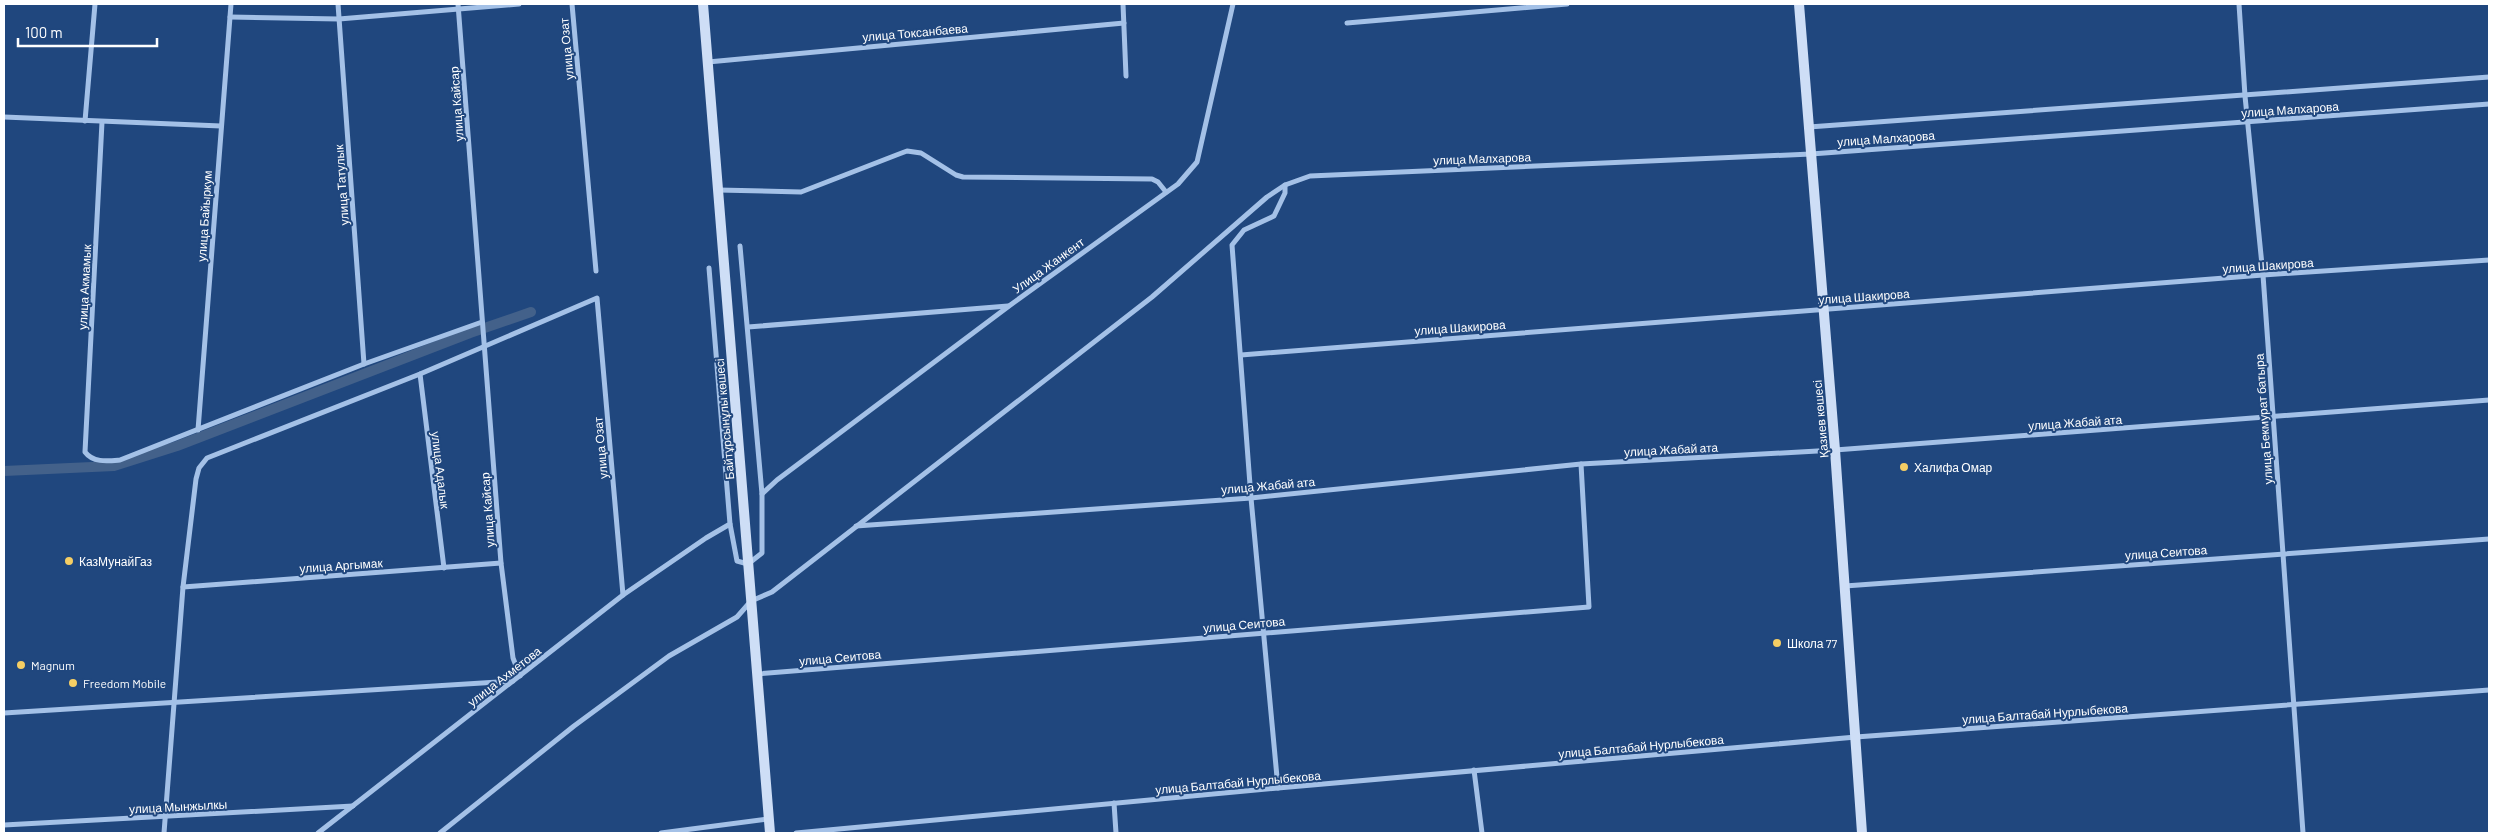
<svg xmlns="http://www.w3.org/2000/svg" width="2493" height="837" font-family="Barlow,sans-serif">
  <rect width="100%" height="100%" fill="#20477e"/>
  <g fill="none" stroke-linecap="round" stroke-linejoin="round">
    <!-- canal -->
    <path stroke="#43618a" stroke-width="10" d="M 4,471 L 114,466 L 177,446 L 470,333 L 531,312"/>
    <!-- street -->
    <g stroke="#a4c1e7" stroke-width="5">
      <path d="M 338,4 L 364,364"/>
      <path d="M 458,4 L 501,563 L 513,658 L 520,676"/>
      <path d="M 572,4 L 596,271"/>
      <path d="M 1123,4 L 1126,76"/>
      <path d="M 2239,4 L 2245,96 L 2263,275 L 2303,833"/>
      <path d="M 230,17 L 339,19 L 519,4"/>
      <path d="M 1347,23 L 1567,4"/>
      <path d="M 708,62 L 1124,23"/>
      <path d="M 4,117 L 221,126"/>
      <path d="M 85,121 L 95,4"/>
      <path d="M 102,122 L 85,452 C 93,463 108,461 120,460 L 364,364 L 482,322"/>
      <path d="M 1809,127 L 2489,77"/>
      <path d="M 718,190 L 801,192 L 899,154 L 907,151 L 921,153 L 956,175 L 963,177 L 1152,179 L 1158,182 L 1166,192"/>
      <path d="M 740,246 L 762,494 L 777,480 L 1009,306 L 1178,184 L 1197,162 L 1233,4"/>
      <path d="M 748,327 L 1008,306"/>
      <path d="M 1241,355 L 2263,275 L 2489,260"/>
      <path d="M 420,374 L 444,568"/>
      <path d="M 198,430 L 231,4"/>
      <path d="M 730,524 L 737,561 L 748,564 L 762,553 L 762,494"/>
      <path d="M 856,526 L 1251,498 L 1581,464 L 1835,450 L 2489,400"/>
      <path d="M 1845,586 L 2489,539"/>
      <path d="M 183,587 L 501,563"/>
      <path d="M 757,674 L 1589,607 L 1581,464"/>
      <path d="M 4,713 L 513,681"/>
      <path d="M 1474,770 L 1482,833"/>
      <path d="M 1278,788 L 1251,498 L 1232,245 L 1244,230 L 1274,216 L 1285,193 L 1285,185"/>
      <path d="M 1114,803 L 1116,833"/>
      <path d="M 4,825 L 353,806"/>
      <path d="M 164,833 L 183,587 L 196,479 L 199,468 L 207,458 L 420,374 L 597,298 L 623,595"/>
      <path d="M 318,833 L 623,595 L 706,538 L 730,524 L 709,268"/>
      <path d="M 440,833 L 574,726 L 669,656 L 737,617 L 751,601 L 772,592 L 1152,297 L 1267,197 L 1285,185 L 1310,176 L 1811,154 L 2489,104"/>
      <path d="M 661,833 L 768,819"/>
      <path d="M 796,833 L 1278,788 L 1856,737 L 2489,690"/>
    </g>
    <!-- secondary -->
    <g stroke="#cedef6" stroke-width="10">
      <path d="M 703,4 L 770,833"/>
      <path d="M 1799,4 L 1835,450 L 1862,833"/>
    </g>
  </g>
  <!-- markers -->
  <g fill="#f5ce64" stroke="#20477e" stroke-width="2">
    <circle cx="1904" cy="467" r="5"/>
    <circle cx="69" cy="561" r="5"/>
    <circle cx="1777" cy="643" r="5"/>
    <circle cx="21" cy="665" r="5"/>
    <circle cx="73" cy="683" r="5"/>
  </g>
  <g text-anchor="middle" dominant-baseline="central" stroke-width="4" stroke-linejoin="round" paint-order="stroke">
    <!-- street labels -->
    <g font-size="12" fill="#fff" stroke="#20477e">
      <text transform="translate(915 32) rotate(-5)">улица Токсанбаева</text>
      <text transform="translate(566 49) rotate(-95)">улица Озат</text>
      <text transform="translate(456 104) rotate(-94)">улица Кайсар</text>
      <text transform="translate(2290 109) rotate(-4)">улица Малхарова</text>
      <text transform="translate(1886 138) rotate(-4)">улица Малхарова</text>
      <text transform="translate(1482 158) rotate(-2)">улица Малхарова</text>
      <text transform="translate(341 185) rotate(-94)">улица Татулык</text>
      <text transform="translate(204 216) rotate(-86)">улица Байыркум</text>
      <text transform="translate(1048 265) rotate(-36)">Улица Жанкент</text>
      <text transform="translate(2268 265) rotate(-4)">улица Шакирова</text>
      <text transform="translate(84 287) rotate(-87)">улица Акмамык</text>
      <text transform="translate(1864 296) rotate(-4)">улица Шакирова</text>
      <text transform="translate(1460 327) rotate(-4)">улица Шакирова</text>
      <text transform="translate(724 419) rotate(-95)">Байтұрсынұлы көшесі</text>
      <text transform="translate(1820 419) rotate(-95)">Қазиев көшесі</text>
      <text transform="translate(2263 419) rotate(-94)">улица Бекмурат батыра</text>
      <text transform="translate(2075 422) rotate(-4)">улица Жабай ата</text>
      <text transform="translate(600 448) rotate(-95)">улица Озат</text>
      <text transform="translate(1671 449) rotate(-3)">улица Жабай ата</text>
      <text transform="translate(441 470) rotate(83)">улица Адалык</text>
      <text transform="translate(1268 485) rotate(-5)">улица Жабай ата</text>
      <text transform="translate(487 510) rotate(-94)">улица Кайсар</text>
      <text transform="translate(2166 552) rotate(-4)">улица Сеитова</text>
      <text transform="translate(341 565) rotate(-4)">улица Аргымак</text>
      <text transform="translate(1244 624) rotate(-5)">улица Сеитова</text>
      <text transform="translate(840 657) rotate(-5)">улица Сеитова</text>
      <text transform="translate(504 676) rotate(-38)">улица Ахметова</text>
      <text transform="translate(2045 713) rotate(-4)">улица Балтабай Нурлыбекова</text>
      <text transform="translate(1641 746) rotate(-5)">улица Балтабай Нурлыбекова</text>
      <text transform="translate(1238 782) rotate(-5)">улица Балтабай Нурлыбекова</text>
      <text transform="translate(178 806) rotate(-3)">улица Мынжылкы</text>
    </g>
    <!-- poi labels -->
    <g font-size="12" fill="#fff" stroke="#20477e" text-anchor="start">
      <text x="1914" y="467">Халифа Омар</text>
      <text x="79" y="561">КазМунайГаз</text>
      <text x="1787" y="643">Школа 77</text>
      <text x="31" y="665">Magnum</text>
      <text x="83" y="683">Freedom Mobile</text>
    </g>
  </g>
  <!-- border -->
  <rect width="2493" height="837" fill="none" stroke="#ffffff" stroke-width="10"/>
  <!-- scale -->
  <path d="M18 38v8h139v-8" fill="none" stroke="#ffffff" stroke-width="2.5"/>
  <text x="25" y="38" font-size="15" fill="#ffffff" stroke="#20477e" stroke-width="4" paint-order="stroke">100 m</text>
</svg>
